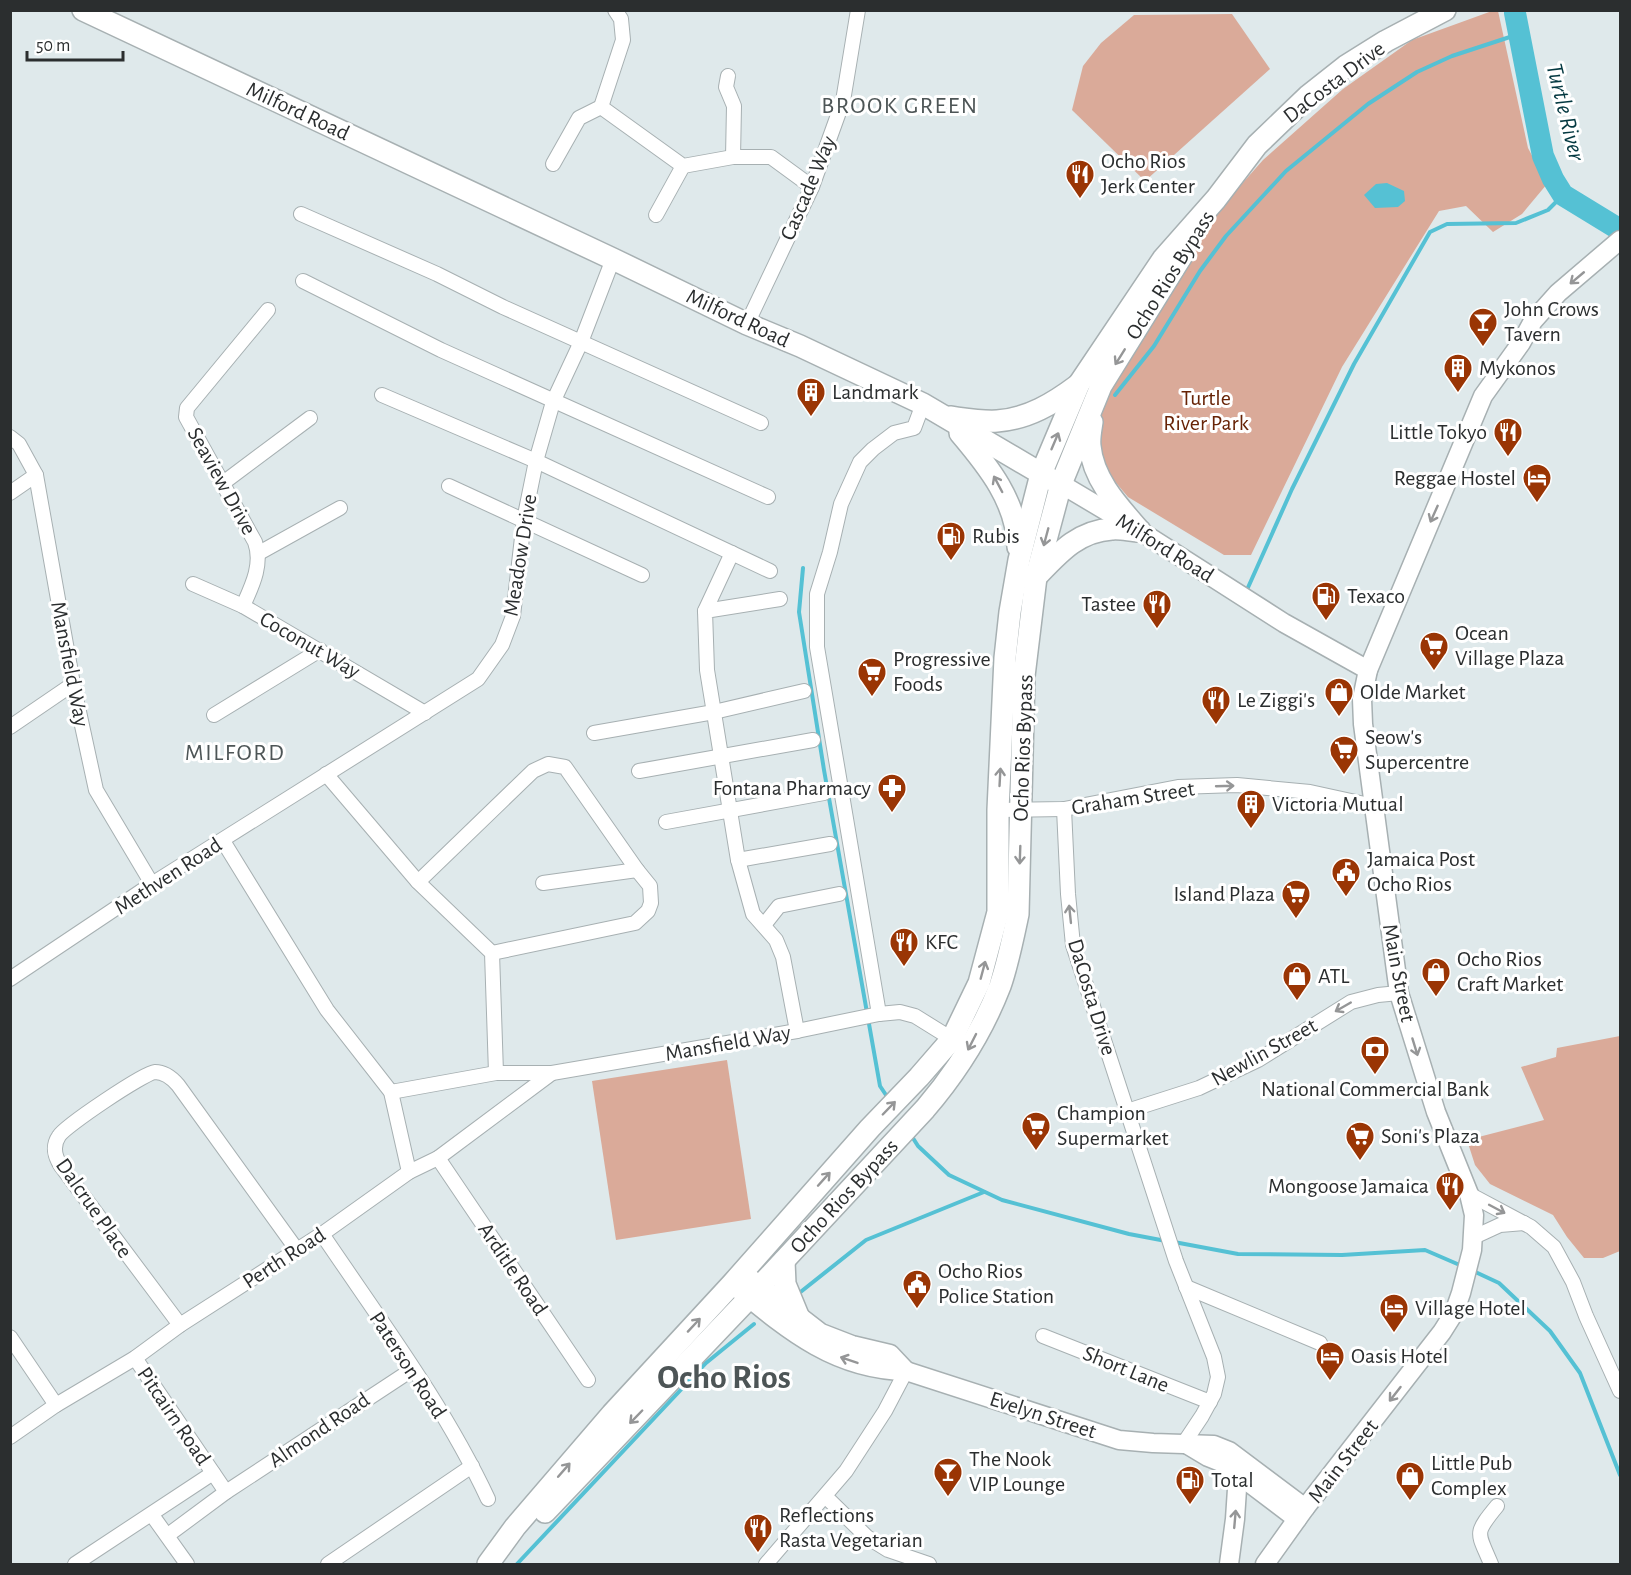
<svg xmlns="http://www.w3.org/2000/svg" width="1631" height="1575" font-family="'Alegreya Sans',sans-serif">
  <rect width="100%" height="100%" fill="#dfe9eb"/>
  <!-- green -->
  <g fill="#daaa99">
    <path d="M 1492,11 L 1498,11 L 1528,148 L 1547,184 L 1522,214 L 1493,232 L 1466,206 L 1439,211 L 1342,367 L 1251,555 L 1224,555 L 1128,497 L 1112,478 L 1102,457 L 1096,416 L 1115,361 L 1194,238 L 1263,160 L 1343,89 L 1412,40 Z"/>
    <path d="M 1232,14 L 1270,69 L 1145,181 L 1072,110 L 1083,66 L 1101,43 L 1134,15 Z"/>
    <path d="M 1620,1036 L 1620,1251 L 1603,1258 L 1584,1258 L 1567,1237 L 1553,1215 L 1490,1184 L 1475,1165 L 1467,1140 L 1544,1120 L 1521,1067 L 1556,1057 L 1557,1048 Z"/>
    <path d="M 727,1060 L 751,1219 L 616,1240 L 592,1081 Z"/>
  </g>
  <!-- water -->
  <path fill="#55c1d4" d="M 1387,183 L 1404,191 L 1405,201 L 1398,207 L 1375,208 L 1364,195 L 1376,184 Z"/>
  <g fill="none" stroke-linecap="round" stroke-linejoin="round">
    <!-- stream -->
    <g stroke="#55c1d4" stroke-width="4">
      <path d="M 1115,395 L 1154,346 L 1200,271 L 1226,236 L 1286,171 L 1368,104 L 1417,72 L 1452,56 L 1519,34"/>
      <path d="M 803,568 L 799,612 L 824,770 L 880,1086 L 888,1098"/>
      <path d="M 1246,592 L 1292,489 L 1354,364 L 1430,232 L 1447,224 L 1516,223 L 1548,210 L 1563,195"/>
      <path d="M 911,1135 L 918,1146 L 949,1175 L 1002,1200 L 1129,1234 L 1166,1241"/>
      <path d="M 1174,1242 L 1238,1254 L 1342,1255 L 1425,1250 L 1462,1266"/>
      <path d="M 1471,1270 L 1499,1283 L 1550,1331 L 1580,1373 L 1620,1475"/>
      <path d="M 798,1294 L 866,1240 L 984,1192"/>
      <path d="M 517,1564 L 706,1363 L 754,1324"/>
    </g>
    <!-- river -->
    <path stroke="#55c1d4" stroke-width="22" d="M 1515,13 L 1543,156 L 1553,179 L 1563,195 L 1617,228"/>
    <!-- street casing -->
    <g stroke="#a7b0b2" stroke-width="16">
      <g id="street">
        <path d="M 728,76 L 726,87 L 734,106 L 733,157"/>
        <path d="M 601,107 L 683,166 L 733,157 L 771,157 L 812,187"/>
        <path d="M 601,107 L 623,40 L 621,19 L 615,10"/>
        <path d="M 553,164 L 579,118 L 601,107"/>
        <path d="M 301,214 L 437,274 L 503,307 L 761,423"/>
        <path d="M 656,215 L 683,166"/>
        <path d="M 303,281 L 441,350 L 768,497"/>
        <path d="M 747,324 L 812,187 L 843,101 L 858,10"/>
        <path d="M 382,395 L 536,461 L 770,571"/>
        <path d="M 10,437 L 19,444 L 36,475 L 73,684 L 96,790 L 152,884"/>
        <path d="M 223,483 L 310,418"/>
        <path d="M 449,486 L 642,575"/>
        <path d="M 10,493 L 36,475"/>
        <path d="M 259,553 L 340,508"/>
        <path d="M 193,584 L 243,606 L 425,713"/>
        <path d="M 780,599 L 705,611 L 707,670 L 738,860 L 753,914 L 776,940 L 783,957 L 797,1031"/>
        <path d="M 243,606 C 252,586 263,564 255,542 L 186,417 L 187,408 L 268,310"/>
        <path d="M 705,611 L 732,553"/>
        <path d="M 214,715 L 320,650"/>
        <path d="M 10,727 L 73,684"/>
        <path d="M 594,733 L 714,712 L 804,691"/>
        <path d="M 639,771 L 813,740"/>
        <path d="M 326,774 L 418,882 L 492,953 L 496,1073"/>
        <path d="M 1064,809 L 1068,894 L 1073,945 L 1176,1261 L 1214,1357 L 1218,1377 L 1214,1394 L 1202,1416 L 1184,1443"/>
        <path d="M 998,810 L 1064,809 L 1178,787 L 1237,785 L 1310,792 L 1374,806"/>
        <path d="M 666,822 L 824,793"/>
        <path d="M 223,841 L 327,1010 L 391,1092 L 409,1172"/>
        <path d="M 738,860 L 830,844"/>
        <path d="M 418,882 L 533,771 L 548,764 L 565,767 L 637,870 L 650,886 L 651,903 L 648,911 L 635,923 L 492,953"/>
        <path d="M 543,883 L 637,870"/>
        <path d="M 764,925 L 779,906 L 839,894"/>
        <path d="M 10,979 L 152,884 L 478,679 L 502,645 L 513,616 L 524,520 L 536,461 L 553,402 L 581,342 L 613,259"/>
        <path d="M 879,1014 L 817,647 L 817,594 L 830,552 L 841,504 L 860,462 L 873,449 L 894,433 L 914,428 L 923,404"/>
        <path d="M 391,1092 L 496,1073 L 552,1073 L 797,1031 L 879,1014 L 900,1012 L 915,1016 L 952,1039"/>
        <path d="M 1127,1111 L 1199,1088 L 1258,1060 L 1351,1002 L 1378,995 L 1399,993"/>
        <path d="M 438,1158 L 588,1380"/>
        <path d="M 1469,1194 L 1531,1227 L 1554,1247 L 1573,1282 L 1586,1316 L 1620,1391"/>
        <path d="M 322,1234 C 380,1320 444,1405 488,1499"/>
        <path d="M 1474,1237 L 1500,1225 L 1524,1223"/>
        <path d="M 1186,1287 L 1320,1343"/>
        <path d="M 180,1325 L 61,1166 C 55,1157 52,1146 59,1136 C 65,1126 144,1073 155,1072 C 165,1072 172,1078 178,1085 L 297,1250"/>
        <path d="M 1043,1336 L 1210,1402"/>
        <path d="M 10,1337 L 56,1405"/>
        <path d="M 135,1358 L 226,1492 L 413,1369"/>
        <path d="M 10,1437 L 56,1405 L 135,1358 L 180,1325 L 322,1234 L 409,1172 L 438,1158 L 552,1073"/>
        <path d="M 826,1497 L 867,1537 L 888,1550 L 929,1564"/>
        <path d="M 152,1515 L 187,1564"/>
        <path d="M 168,1535 L 226,1492"/>
        <path d="M 75,1564 L 213,1473"/>
        <path d="M 328,1564 L 472,1466"/>
        <path d="M 766,1564 L 846,1471 L 885,1411 L 906,1371"/>
        <path d="M 1491,1564 C 1478,1532 1473,1535 1497,1506"/>
      </g>
    </g>
    <!-- secondary casing -->
    <g stroke="#a7b0b2" stroke-width="21">
      <g id="secondary">
        <path d="M 1061,484 L 1140,531 L 1284,623 L 1368,670"/>
        <path d="M 742,1272 L 821,1333 L 852,1345 L 890,1354 L 906,1371"/>
        <path d="M 738,1289 C 789,1331 836,1370 906,1371 L 1119,1440 L 1153,1443 L 1214,1445 L 1229,1451 L 1305,1508"/>
        <path d="M 1188,1445 L 1208,1457 L 1223,1463 L 1297,1519"/>
        <path d="M 1229,1564 L 1235,1519 L 1238,1474"/>
        <path d="M 1265,1564 L 1305,1508 L 1442,1332 L 1454,1313 L 1461,1293 L 1472,1250 L 1474,1215 L 1469,1194 L 1436,1112 L 1399,993 L 1363,724 L 1362,699 L 1368,670 L 1483,396 L 1521,343 L 1533,321 L 1558,293 L 1620,240"/>
      </g>
    </g>
    <!-- primary casing -->
    <g stroke="#a7b0b2" stroke-width="24">
      <g id="primary">
        <path d="M 83,10 L 613,259 L 747,324 L 800,346 L 923,404 L 1052,480"/>
        <path d="M 950,417 C 965,419 982,422 997,421 C 1028,419 1054,403 1078,385"/>
        <path d="M 1092,422 C 1091,429 1089,438 1090,446 C 1093,480 1119,507 1140,531"/>
        <path d="M 960,433 C 988,466 1017,502 1018,547"/>
        <path d="M 1037,576 C 1059,553 1078,531 1112,529 C 1121,528 1131,531 1140,531"/>
        <path d="M 784,1261 L 785,1284 L 799,1318"/>
        <path d="M 545,1512 L 749,1298 L 925,1109 C 955,1074 983,1030 1000,986 C 1008,963 1013,938 1018,914 L 1024,676 L 1036,577 L 1061,484 L 1101,386 L 1183,254"/>
        <path d="M 488,1564 L 515,1527 L 612,1414 L 732,1284 L 870,1128 L 919,1077 L 952,1039 L 979,983 L 998,912 L 998,810 L 1005,658 L 1010,612 L 1019,560 L 1041,474 L 1079,384 L 1163,259 L 1216,199 L 1257,145 L 1308,96 L 1346,66 L 1386,41 L 1445,10"/>
      </g>
    </g>
    <!-- street -->
    <use href="#street" stroke="#fff" stroke-width="14"/>
    <!-- secondary -->
    <use href="#secondary" stroke="#fff" stroke-width="18"/>
    <!-- primary -->
    <use href="#primary" stroke="#fff" stroke-width="21"/>
  </g>
  <!-- one-way arrows -->
  <defs><path id="oneway-shaft" d="M-6 0H5M1.5-3L5.5 0L1.5 3" fill="none" stroke-width="1.6" stroke-linecap="round" stroke-linejoin="round" transform="scale(1.5)"/></defs>
  <g stroke="#959697">
    <use href="#oneway-shaft" transform="translate(1577 278) rotate(140)"/>
    <use href="#oneway-shaft" transform="translate(1120 357) rotate(122)"/>
    <use href="#oneway-shaft" transform="translate(1055 441) rotate(-67)"/>
    <use href="#oneway-shaft" transform="translate(998 484) rotate(-118)"/>
    <use href="#oneway-shaft" transform="translate(1434 514) rotate(114)"/>
    <use href="#oneway-shaft" transform="translate(1046 537) rotate(105)"/>
    <use href="#oneway-shaft" transform="translate(1000 777) rotate(-87)"/>
    <use href="#oneway-shaft" transform="translate(1225 786) rotate(-2)"/>
    <use href="#oneway-shaft" transform="translate(1020 855) rotate(92)"/>
    <use href="#oneway-shaft" transform="translate(1070 914) rotate(-96)"/>
    <use href="#oneway-shaft" transform="translate(983 970) rotate(-75)"/>
    <use href="#oneway-shaft" transform="translate(1343 1007) rotate(150)"/>
    <use href="#oneway-shaft" transform="translate(972 1042) rotate(117)"/>
    <use href="#oneway-shaft" transform="translate(1415 1047) rotate(73)"/>
    <use href="#oneway-shaft" transform="translate(889 1108) rotate(-46)"/>
    <use href="#oneway-shaft" transform="translate(824 1179) rotate(-48)"/>
    <use href="#oneway-shaft" transform="translate(1497 1209) rotate(28)"/>
    <use href="#oneway-shaft" transform="translate(694 1325) rotate(-47)"/>
    <use href="#oneway-shaft" transform="translate(849 1360) rotate(-161)"/>
    <use href="#oneway-shaft" transform="translate(1395 1394) rotate(128)"/>
    <use href="#oneway-shaft" transform="translate(636 1417) rotate(134)"/>
    <use href="#oneway-shaft" transform="translate(564 1470) rotate(-49)"/>
    <use href="#oneway-shaft" transform="translate(1235 1519) rotate(-85)"/>
  </g>
  <!-- icons -->
  <defs>
    <g id="restaurant-pin" transform="scale(1.5)"><path d="M0 17L-7.5 6A9.5 9.5 0 1 1 7.5 6Z" fill="#9a3504" stroke="#fff"/><path d="M-5-6h1v4h1v-4h1v4h1v-4h1v5L-1.5 .5V6h-2V.5L-5-1ZM5-6V6H3V1.5H1.5Q1.5-4 5-6Z" fill="#fff"/></g>
    <g id="bar-pin" transform="scale(1.5)"><path d="M0 17L-7.5 6A9.5 9.5 0 1 1 7.5 6Z" fill="#9a3504" stroke="#fff"/><path d="M-6-5H6L.8 .8V4.5H3.5V6h-7V4.5H-.8V.8Z" fill="#fff"/></g>
    <g id="building-pin" transform="scale(1.5)"><path d="M0 17L-7.5 6A9.5 9.5 0 1 1 7.5 6Z" fill="#9a3504" stroke="#fff"/><path d="M-4-6H4V6H1V3H-1V6H-4ZM-2.5-4.3h1.7v1.8h-1.7ZM.8-4.3h1.7v1.8H.8ZM-2.5-1h1.7V.8h-1.7ZM.8-1h1.7V.8H.8Z" fill="#fff"/></g>
    <g id="hotel-pin" transform="scale(1.5)"><path d="M0 17L-7.5 6A9.5 9.5 0 1 1 7.5 6Z" fill="#9a3504" stroke="#fff"/><path d="M-6-4.5h1.5V1H6V5H4.5V3h-9V5H-6ZM-4 0a1.8 1.8 0 1 1 3.6 0ZM.5 0V-2.5h3Q6-2.5 6 0Z" fill="#fff"/></g>
    <g id="fuel-pin" transform="scale(1.5)"><path d="M0 17L-7.5 6A9.5 9.5 0 1 1 7.5 6Z" fill="#9a3504" stroke="#fff"/><path d="M-5.5-6h7V0h2V4h1.3V-2.5L3-4.5l.8-.8L6-3V5H2.5V1h-1V6h-7ZM-4.2-4.7v3.2H.2V-4.7Z" fill="#fff"/></g>
    <g id="supermarket-pin" transform="scale(1.5)"><path d="M0 17L-7.5 6A9.5 9.5 0 1 1 7.5 6Z" fill="#9a3504" stroke="#fff"/><path d="M-6-5.5h2.5l.6 2H6L4.5 2H-2.5L-4.4-4H-6ZM-1.5 3.2a1.3 1.3 0 1 0 .1 0ZM3 3.2a1.3 1.3 0 1 0 .1 0Z" fill="#fff"/></g>
    <g id="shop-pin" transform="scale(1.5)"><path d="M0 17L-7.5 6A9.5 9.5 0 1 1 7.5 6Z" fill="#9a3504" stroke="#fff"/><path d="M-5-2.5h2.3a2.7 3.5 0 0 1 5.4 0H5L5.5 6h-11ZM-1.5-2.5h3a1.5 2.3 0 0 0-3 0Z" fill="#fff"/></g>
    <g id="pharmacy-pin" transform="scale(1.5)"><path d="M0 17L-7.5 6A9.5 9.5 0 1 1 7.5 6Z" fill="#9a3504" stroke="#fff"/><path d="M-2-6h4v4h4v4h-4v4h-4v-4h-4v-4h4Z" fill="#fff"/></g>
    <g id="civic-pin" transform="scale(1.5)"><path d="M0 17L-7.5 6A9.5 9.5 0 1 1 7.5 6Z" fill="#9a3504" stroke="#fff"/><path d="M-.6-6.5H3V-4.5H.6V-3L4-1V1h2V6H-6V1h2V-1L-.6-3ZM-1.2 2.5V6h2.4V2.5Z" fill="#fff"/></g>
    <g id="bank-pin" transform="scale(1.5)"><path d="M0 17L-7.5 6A9.5 9.5 0 1 1 7.5 6Z" fill="#9a3504" stroke="#fff"/><path d="M-6-4H6V4H-6ZM0-2.3a2.3 2.3 0 1 0 0 4.6a2.3 2.3 0 1 0 0-4.6Z" fill="#fff"/></g>
  </defs>
  <g fill-rule="evenodd">
    <use href="#restaurant-pin" x="1080" y="174"/>
    <use href="#bar-pin" x="1483" y="322"/>
    <use href="#building-pin" x="1458" y="368"/>
    <use href="#building-pin" x="811" y="392"/>
    <use href="#restaurant-pin" x="1508" y="432"/>
    <use href="#hotel-pin" x="1537" y="478"/>
    <use href="#fuel-pin" x="951" y="536"/>
    <use href="#fuel-pin" x="1326" y="596"/>
    <use href="#restaurant-pin" x="1157" y="604"/>
    <use href="#supermarket-pin" x="1434" y="646"/>
    <use href="#supermarket-pin" x="872" y="672"/>
    <use href="#shop-pin" x="1339" y="692"/>
    <use href="#restaurant-pin" x="1216" y="700"/>
    <use href="#supermarket-pin" x="1344" y="750"/>
    <use href="#pharmacy-pin" x="892" y="788"/>
    <use href="#building-pin" x="1251" y="804"/>
    <use href="#civic-pin" x="1346" y="872"/>
    <use href="#supermarket-pin" x="1296" y="894"/>
    <use href="#restaurant-pin" x="904" y="942"/>
    <use href="#shop-pin" x="1436" y="972"/>
    <use href="#shop-pin" x="1297" y="976"/>
    <use href="#bank-pin" x="1375" y="1050"/>
    <use href="#supermarket-pin" x="1036" y="1126"/>
    <use href="#supermarket-pin" x="1360" y="1136"/>
    <use href="#restaurant-pin" x="1450" y="1186"/>
    <use href="#civic-pin" x="917" y="1284"/>
    <use href="#hotel-pin" x="1394" y="1308"/>
    <use href="#hotel-pin" x="1330" y="1356"/>
    <use href="#bar-pin" x="948" y="1472"/>
    <use href="#shop-pin" x="1410" y="1476"/>
    <use href="#fuel-pin" x="1190" y="1480"/>
    <use href="#restaurant-pin" x="758" y="1528"/>
  </g>
  <g text-anchor="middle" dominant-baseline="central" stroke-width="6" stroke-linejoin="round" paint-order="stroke">
    <!-- street labels -->
    <g font-size="22" fill="#2b2e2f" stroke="#fff">
      <text transform="translate(1334 82) rotate(-37)">DaCosta Drive</text>
      <text transform="translate(298 111) rotate(25)">Milford Road</text>
      <text transform="translate(808 188) rotate(-67)">Cascade Way</text>
      <text transform="translate(1170 275) rotate(-58)">Ocho Rios Bypass</text>
      <text transform="translate(738 318) rotate(25)">Milford Road</text>
      <text transform="translate(222 481) rotate(61)">Seaview Drive</text>
      <text transform="translate(1165 548) rotate(32)">Milford Road</text>
      <text transform="translate(520 555) rotate(-81)">Meadow Drive</text>
      <text transform="translate(310 645) rotate(30)">Coconut Way</text>
      <text transform="translate(70 664) rotate(79)">Mansfield Way</text>
      <text transform="translate(1023 748) rotate(-88)">Ocho Rios Bypass</text>
      <text transform="translate(1133 798) rotate(-9)">Graham Street</text>
      <text transform="translate(168 876) rotate(-33)">Methven Road</text>
      <text transform="translate(1399 973) rotate(79)">Main Street</text>
      <text transform="translate(1092 997) rotate(73)">DaCosta Drive</text>
      <text transform="translate(728 1043) rotate(-10)">Mansfield Way</text>
      <text transform="translate(1264 1052) rotate(-29)">Newlin Street</text>
      <text transform="translate(844 1196) rotate(-47)">Ocho Rios Bypass</text>
      <text transform="translate(94 1208) rotate(55)">Dalcrue Place</text>
      <text transform="translate(284 1258) rotate(-33)">Perth Road</text>
      <text transform="translate(513 1269) rotate(56)">Arditle Road</text>
      <text transform="translate(408 1365) rotate(57)">Paterson Road</text>
      <text transform="translate(1126 1369) rotate(22)">Short Lane</text>
      <text transform="translate(1043 1415) rotate(18)">Evelyn Street</text>
      <text transform="translate(174 1416) rotate(56)">Pitcairn Road</text>
      <text transform="translate(319 1430) rotate(-34)">Almond Road</text>
      <text transform="translate(1343 1461) rotate(-52)">Main Street</text>
    </g>
    <!-- poi labels -->
    <g font-size="22" fill="#2b2e2f" stroke="#fff" text-anchor="start">
      <text x="1101" y="161">Ocho Rios<tspan x="1101" dy="25">Jerk Center</tspan></text>
      <text x="1504" y="309">John Crows<tspan x="1504" dy="25">Tavern</tspan></text>
      <text x="1479" y="368">Mykonos</text>
      <text x="832" y="392">Landmark</text>
      <text x="1487" y="432" text-anchor="end">Little Tokyo</text>
      <text x="1516" y="478" text-anchor="end">Reggae Hostel</text>
      <text x="972" y="536">Rubis</text>
      <text x="1347" y="596">Texaco</text>
      <text x="1136" y="604" text-anchor="end">Tastee</text>
      <text x="1455" y="633">Ocean<tspan x="1455" dy="25">Village Plaza</tspan></text>
      <text x="893" y="659">Progressive<tspan x="893" dy="25">Foods</tspan></text>
      <text x="1360" y="692">Olde Market</text>
      <text x="1237" y="700">Le Ziggi's</text>
      <text x="1365" y="737">Seow's<tspan x="1365" dy="25">Supercentre</tspan></text>
      <text x="871" y="788" text-anchor="end">Fontana Pharmacy</text>
      <text x="1272" y="804">Victoria Mutual</text>
      <text x="1367" y="859">Jamaica Post<tspan x="1367" dy="25">Ocho Rios</tspan></text>
      <text x="1275" y="894" text-anchor="end">Island Plaza</text>
      <text x="925" y="942">KFC</text>
      <text x="1457" y="959">Ocho Rios<tspan x="1457" dy="25">Craft Market</tspan></text>
      <text x="1318" y="976">ATL</text>
      <text x="1375" y="1089" text-anchor="middle">National Commercial Bank</text>
      <text x="1057" y="1113">Champion<tspan x="1057" dy="25">Supermarket</tspan></text>
      <text x="1381" y="1136">Soni's Plaza</text>
      <text x="1429" y="1186" text-anchor="end">Mongoose Jamaica</text>
      <text x="938" y="1271">Ocho Rios<tspan x="938" dy="25">Police Station</tspan></text>
      <text x="1415" y="1308">Village Hotel</text>
      <text x="1351" y="1356">Oasis Hotel</text>
      <text x="969" y="1459">The Nook<tspan x="969" dy="25">VIP Lounge</tspan></text>
      <text x="1431" y="1463">Little Pub<tspan x="1431" dy="25">Complex</tspan></text>
      <text x="1211" y="1480">Total</text>
      <text x="779" y="1515">Reflections<tspan x="779" dy="25">Rasta Vegetarian</tspan></text>
    </g>
    <!-- park labels -->
    <g font-size="22" fill="#672306" stroke="#fff">
      <text x="1206" y="398">Turtle<tspan x="1206" dy="25">River Park</tspan></text>
    </g>
    <!-- neighbourhood labels -->
    <g font-size="24" letter-spacing="1.5" fill="#4d5556" stroke="#fff">
      <text x="900" y="106">BROOK GREEN</text>
      <text x="235" y="753">MILFORD</text>
    </g>
    <!-- water labels -->
    <g font-size="24" font-style="italic" fill="#043941" stroke="#fff">
      <text transform="translate(1565 112) rotate(76)">Turtle River</text>
    </g>
    <!-- town labels -->
    <g font-size="34" font-weight="bold" fill="#4d5556" stroke="#fff">
      <text x="724" y="1378">Ocho Rios</text>
    </g>
  </g>
  <!-- border -->
  <rect width="1631" height="1575" fill="none" stroke="#2b2e2f" stroke-width="24"/>
  <!-- scale -->
  <path d="M27 51v9h96v-9" fill="none" stroke="#2b2e2f" stroke-width="3"/>
  <text x="36" y="51" font-size="18" fill="#2b2e2f" stroke="#ffffff" stroke-width="4.5" paint-order="stroke">50 m</text>
</svg>
